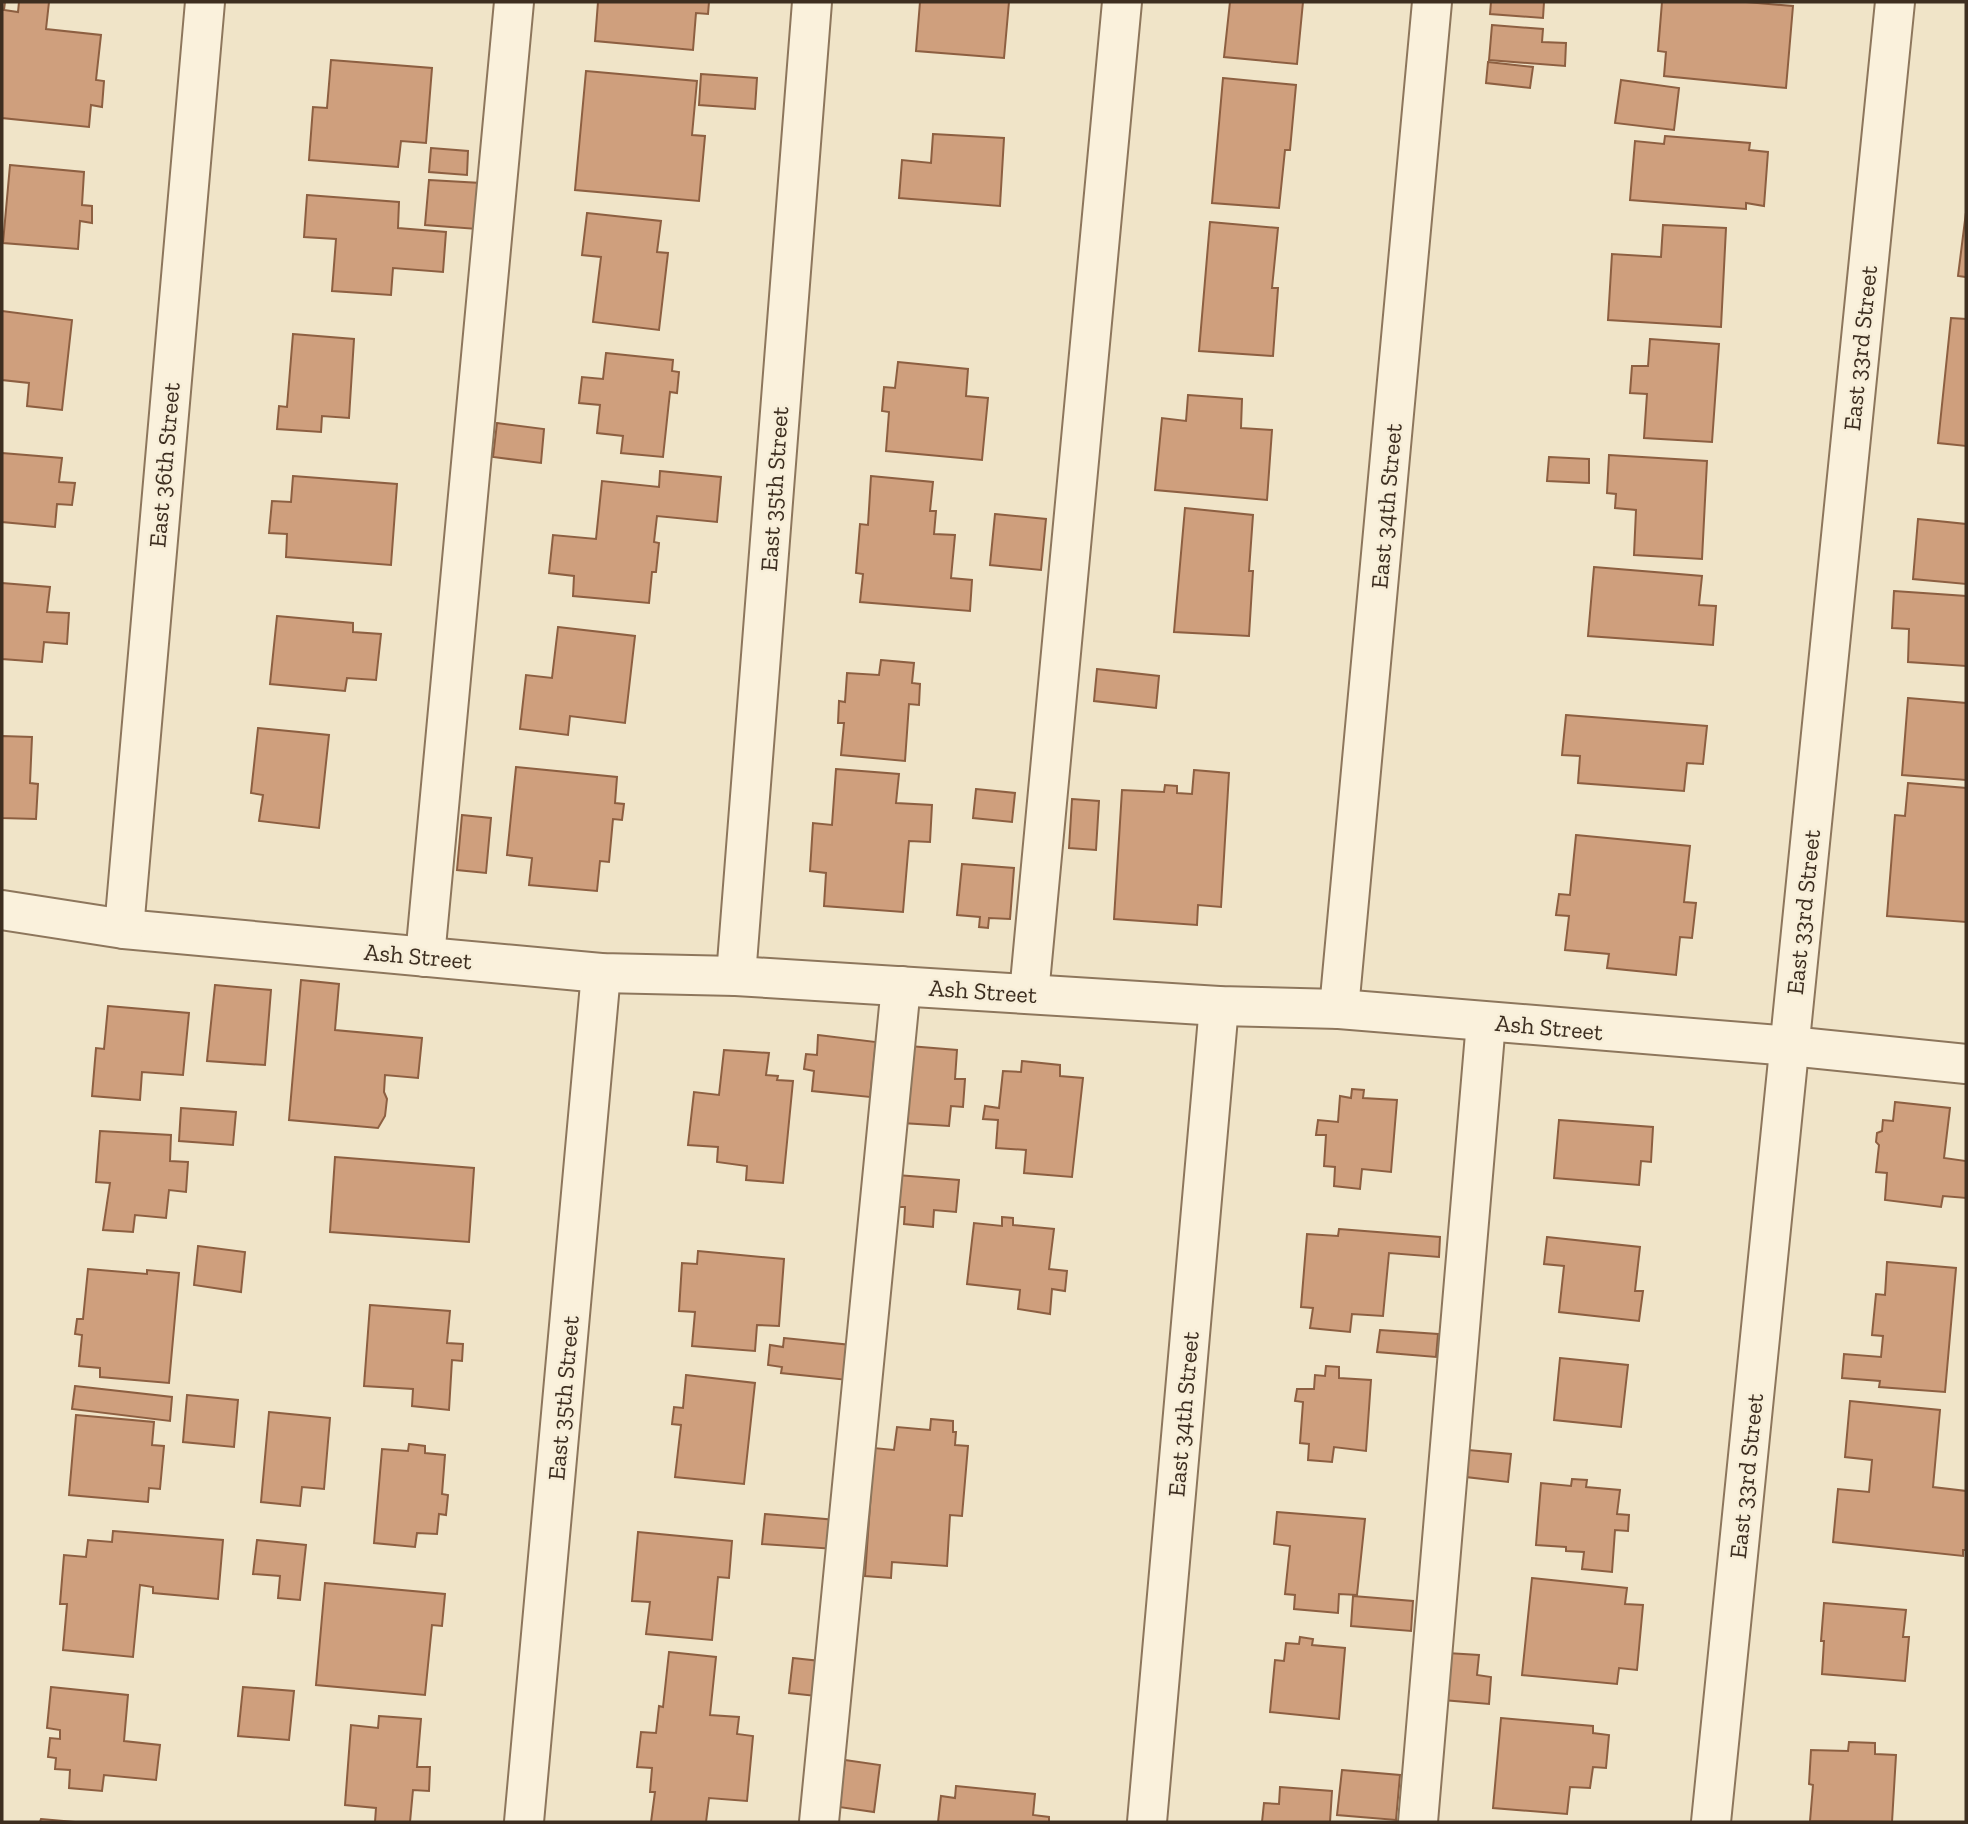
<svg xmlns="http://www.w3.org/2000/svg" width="1968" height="1824" font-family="'Zilla Slab',serif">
  <rect width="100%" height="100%" fill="#f0e4c8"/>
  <!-- building -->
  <g fill="#cf9f7d" stroke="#8d5f41" stroke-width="2">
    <path d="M 2,2 L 5,2 L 4,10 L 18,12 L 19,2 L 49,2 L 46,29 L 101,35 L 96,80 L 104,81 L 102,107 L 91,105 L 89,127 L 2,118 Z"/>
    <path d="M 598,2 L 709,2 L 708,14 L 696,13 L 693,50 L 595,41 Z"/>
    <path d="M 920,2 L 1009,2 L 1004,58 L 916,51 Z"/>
    <path d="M 1230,2 L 1303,2 L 1297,64 L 1224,57 Z"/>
    <path d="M 1491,2 L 1544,2 L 1543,18 L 1490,14 Z"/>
    <path d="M 1662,2 L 1746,2 L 1793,6 L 1786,88 L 1664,76 L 1666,52 L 1658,51 Z"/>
    <path d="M 1492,25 L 1543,29 L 1542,42 L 1566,43 L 1565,66 L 1489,60 Z"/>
    <path d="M 331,60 L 432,68 L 426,143 L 401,141 L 398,167 L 309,160 L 313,107 L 327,108 Z"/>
    <path d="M 1488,62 L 1533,67 L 1530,88 L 1486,83 Z"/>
    <path d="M 586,71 L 697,81 L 692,135 L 705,136 L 699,201 L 575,190 Z"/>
    <path d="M 701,74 L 757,78 L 755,109 L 699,105 Z"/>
    <path d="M 1223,78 L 1296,85 L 1290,150 L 1285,150 L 1279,208 L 1212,203 Z"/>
    <path d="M 1621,80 L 1679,88 L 1674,130 L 1615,123 Z"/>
    <path d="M 933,134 L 1004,138 L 1000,206 L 899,198 L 902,160 L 931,163 Z"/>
    <path d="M 1665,136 L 1750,143 L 1749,150 L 1768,152 L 1764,206 L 1746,203 L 1746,209 L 1630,200 L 1635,141 L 1664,144 Z"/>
    <path d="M 431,148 L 468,151 L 467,175 L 429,172 Z"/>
    <path d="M 10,165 L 84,172 L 82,205 L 92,206 L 92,223 L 80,221 L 78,249 L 3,243 Z"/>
    <path d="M 429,180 L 481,183 L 477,229 L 425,225 Z"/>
    <path d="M 307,195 L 399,202 L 398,228 L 446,232 L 443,272 L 393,268 L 391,295 L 332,291 L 336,239 L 304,237 Z"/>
    <path d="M 1966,212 L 1966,277 L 1958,276 Z"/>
    <path d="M 587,213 L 661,221 L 657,252 L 668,253 L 659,330 L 593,322 L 601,257 L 582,255 Z"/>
    <path d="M 1210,222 L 1278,228 L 1272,288 L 1278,288 L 1273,356 L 1199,351 Z"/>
    <path d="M 1663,225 L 1726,228 L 1721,327 L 1608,320 L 1612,254 L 1661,257 Z"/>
    <path d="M 2,311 L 72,320 L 62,410 L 27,406 L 29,383 L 2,380 Z"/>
    <path d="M 1951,318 L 1966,319 L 1966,446 L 1938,443 Z"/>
    <path d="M 293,334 L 354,339 L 349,418 L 322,416 L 321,432 L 277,429 L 279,406 L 287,407 Z"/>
    <path d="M 1650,339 L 1719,344 L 1712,442 L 1644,438 L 1647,394 L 1630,393 L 1632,366 L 1648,366 Z"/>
    <path d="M 606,353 L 673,360 L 672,371 L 679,372 L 677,393 L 670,392 L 663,457 L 621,453 L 623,436 L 597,433 L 600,405 L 579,403 L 582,377 L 603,379 Z"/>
    <path d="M 898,362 L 968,369 L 966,396 L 988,398 L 982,460 L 886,451 L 889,412 L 882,411 L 884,387 L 895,388 Z"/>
    <path d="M 1188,395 L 1242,399 L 1241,428 L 1272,430 L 1267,500 L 1155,490 L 1162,418 L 1186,421 Z"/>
    <path d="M 497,423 L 544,429 L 541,463 L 493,457 Z"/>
    <path d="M 2,453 L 62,458 L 59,482 L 75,483 L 72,505 L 57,504 L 55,527 L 2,522 Z"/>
    <path d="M 1609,455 L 1707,461 L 1702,559 L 1634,555 L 1636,510 L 1615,508 L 1616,494 L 1607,493 Z"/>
    <path d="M 1549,457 L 1589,459 L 1589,483 L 1547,481 Z"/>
    <path d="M 660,471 L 721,477 L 717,522 L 657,516 L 654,542 L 659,543 L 656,572 L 652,572 L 649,603 L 573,596 L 574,576 L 549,573 L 553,535 L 596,539 L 602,481 L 659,487 Z"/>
    <path d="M 293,476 L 397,484 L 391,565 L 286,557 L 287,534 L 269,533 L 272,501 L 291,502 Z"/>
    <path d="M 871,476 L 933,482 L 930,511 L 936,511 L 934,534 L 955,535 L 951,578 L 972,580 L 970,611 L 860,602 L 863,574 L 856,573 L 860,524 L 868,525 Z"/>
    <path d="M 1185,508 L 1253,515 L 1249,571 L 1253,571 L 1249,636 L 1174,632 Z"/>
    <path d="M 995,514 L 1046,519 L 1041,570 L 990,565 Z"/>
    <path d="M 1918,519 L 1966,524 L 1966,584 L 1913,579 Z"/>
    <path d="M 1594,567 L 1702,576 L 1699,605 L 1716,606 L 1713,645 L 1588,636 Z"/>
    <path d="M 2,583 L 50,587 L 47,612 L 69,613 L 67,644 L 44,642 L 42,662 L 2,659 Z"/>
    <path d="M 1894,591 L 1966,596 L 1966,666 L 1908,662 L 1909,629 L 1892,628 Z"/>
    <path d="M 277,616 L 353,623 L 353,632 L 381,634 L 376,680 L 347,678 L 345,691 L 270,684 Z"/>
    <path d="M 558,627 L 635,636 L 625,723 L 570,716 L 568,735 L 520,729 L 526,675 L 552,678 Z"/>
    <path d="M 881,660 L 914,663 L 912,683 L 920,684 L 919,705 L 909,704 L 905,761 L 841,755 L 844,723 L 838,723 L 839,701 L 845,702 L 847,673 L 879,675 Z"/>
    <path d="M 1097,669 L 1159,676 L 1156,708 L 1094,701 Z"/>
    <path d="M 1908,698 L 1966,703 L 1966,780 L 1902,775 Z"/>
    <path d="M 1566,715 L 1707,726 L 1703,764 L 1687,763 L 1684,791 L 1578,783 L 1580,756 L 1562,755 Z"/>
    <path d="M 258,728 L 329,735 L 319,828 L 259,821 L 263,795 L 251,793 Z"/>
    <path d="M 2,736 L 32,737 L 30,783 L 38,784 L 36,819 L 2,818 Z"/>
    <path d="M 516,767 L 617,777 L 615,803 L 624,804 L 622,820 L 613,819 L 609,862 L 600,861 L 597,891 L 529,885 L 532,858 L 507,855 Z"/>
    <path d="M 836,769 L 899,774 L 896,803 L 932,805 L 930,842 L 909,841 L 903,912 L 824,906 L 826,873 L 810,871 L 813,823 L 832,825 Z"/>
    <path d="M 1194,770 L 1229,773 L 1221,907 L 1198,905 L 1197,925 L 1114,919 L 1122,790 L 1164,792 L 1165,785 L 1177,786 L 1177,793 L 1192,794 Z"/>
    <path d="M 1908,783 L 1966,788 L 1966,922 L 1887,916 L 1895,815 L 1905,816 Z"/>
    <path d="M 976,789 L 1015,793 L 1012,822 L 973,818 Z"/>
    <path d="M 1072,799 L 1099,801 L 1096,850 L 1069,848 Z"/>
    <path d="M 462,815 L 491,818 L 486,873 L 457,870 Z"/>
    <path d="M 1576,835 L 1690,846 L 1684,902 L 1696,903 L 1692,938 L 1680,937 L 1676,975 L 1607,968 L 1609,954 L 1565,950 L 1569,916 L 1556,915 L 1559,894 L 1570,895 Z"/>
    <path d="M 962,864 L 1014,868 L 1010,919 L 989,918 L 988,928 L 979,927 L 980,917 L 957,915 Z"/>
    <path d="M 301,980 L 339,984 L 335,1030 L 422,1038 L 418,1078 L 385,1075 L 384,1092 L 387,1099 L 385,1116 L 378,1128 L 289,1120 Z"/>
    <path d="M 215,985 L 271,990 L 265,1065 L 207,1061 Z"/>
    <path d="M 108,1006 L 189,1013 L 183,1075 L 142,1072 L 140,1100 L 92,1096 L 96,1048 L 104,1049 Z"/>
    <path d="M 818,1035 L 876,1042 L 870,1097 L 812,1091 L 814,1071 L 804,1069 L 806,1054 L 817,1055 Z"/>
    <path d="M 909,1046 L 957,1050 L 955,1079 L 965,1079 L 963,1107 L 951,1106 L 949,1126 L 902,1123 Z"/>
    <path d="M 724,1050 L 769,1053 L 766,1075 L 778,1076 L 777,1080 L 793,1081 L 783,1183 L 746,1180 L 747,1166 L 717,1162 L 718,1147 L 688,1145 L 694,1092 L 719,1095 Z"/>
    <path d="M 1022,1061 L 1060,1065 L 1060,1076 L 1083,1078 L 1072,1177 L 1024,1173 L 1026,1150 L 996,1148 L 998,1120 L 983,1119 L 985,1106 L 999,1108 L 1003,1071 L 1021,1072 Z"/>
    <path d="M 1352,1089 L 1364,1090 L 1363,1098 L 1397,1100 L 1391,1172 L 1362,1169 L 1360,1189 L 1334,1186 L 1335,1167 L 1324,1166 L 1326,1135 L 1316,1135 L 1318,1120 L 1338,1122 L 1340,1096 L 1351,1098 Z"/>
    <path d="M 1895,1102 L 1950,1108 L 1944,1158 L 1966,1161 L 1966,1198 L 1943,1196 L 1941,1207 L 1885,1200 L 1887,1173 L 1876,1172 L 1879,1145 L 1876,1142 L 1877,1133 L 1882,1131 L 1883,1120 L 1893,1121 Z"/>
    <path d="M 181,1108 L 236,1112 L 233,1145 L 179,1141 Z"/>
    <path d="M 1559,1120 L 1653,1127 L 1651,1162 L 1641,1161 L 1639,1185 L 1554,1178 Z"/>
    <path d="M 100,1131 L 171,1135 L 170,1161 L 188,1162 L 186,1192 L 169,1190 L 166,1218 L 135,1215 L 133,1232 L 103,1230 L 110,1183 L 96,1182 Z"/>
    <path d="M 335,1157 L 474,1168 L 469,1242 L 330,1232 Z"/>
    <path d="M 897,1175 L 959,1180 L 956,1212 L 934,1210 L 933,1227 L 904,1224 L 905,1207 L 894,1207 Z"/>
    <path d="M 1002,1217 L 1013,1218 L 1013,1225 L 1054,1229 L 1049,1269 L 1067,1271 L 1065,1291 L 1052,1289 L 1050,1314 L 1018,1309 L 1020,1290 L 967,1284 L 974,1223 L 1002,1226 Z"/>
    <path d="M 1339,1229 L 1440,1237 L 1439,1257 L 1389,1253 L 1383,1316 L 1352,1314 L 1350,1332 L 1310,1328 L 1313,1308 L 1301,1307 L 1307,1234 L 1338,1236 Z"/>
    <path d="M 1547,1237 L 1640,1247 L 1635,1291 L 1643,1291 L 1639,1321 L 1559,1312 L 1564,1266 L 1544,1264 Z"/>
    <path d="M 198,1246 L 245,1252 L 241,1292 L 194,1285 Z"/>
    <path d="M 698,1251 L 784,1259 L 779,1326 L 757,1325 L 755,1351 L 692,1346 L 695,1312 L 679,1311 L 682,1263 L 697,1264 Z"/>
    <path d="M 1887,1262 L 1956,1268 L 1945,1392 L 1879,1387 L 1880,1381 L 1842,1378 L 1844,1354 L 1881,1357 L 1883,1336 L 1872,1335 L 1876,1294 L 1885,1295 Z"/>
    <path d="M 88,1269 L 147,1274 L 147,1270 L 179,1273 L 169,1383 L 100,1377 L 100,1368 L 79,1366 L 82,1335 L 75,1334 L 77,1319 L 83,1319 Z"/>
    <path d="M 370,1305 L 450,1311 L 447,1343 L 463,1344 L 462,1361 L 452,1360 L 449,1410 L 412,1406 L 413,1389 L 364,1386 Z"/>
    <path d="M 1380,1330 L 1438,1334 L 1436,1357 L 1377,1352 Z"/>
    <path d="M 784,1338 L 851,1345 L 848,1380 L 781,1373 L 782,1367 L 768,1365 L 770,1345 L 783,1347 Z"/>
    <path d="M 1560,1358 L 1628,1365 L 1621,1427 L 1554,1420 Z"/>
    <path d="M 1326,1366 L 1339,1367 L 1339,1378 L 1371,1380 L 1366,1451 L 1334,1447 L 1332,1462 L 1308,1460 L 1309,1444 L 1300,1443 L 1303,1402 L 1295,1401 L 1297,1389 L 1314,1389 L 1315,1375 L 1325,1376 Z"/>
    <path d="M 686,1375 L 755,1383 L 744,1484 L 675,1477 L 681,1425 L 672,1424 L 674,1407 L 683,1408 Z"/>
    <path d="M 75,1386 L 172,1397 L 170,1421 L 72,1409 Z"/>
    <path d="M 187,1395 L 238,1400 L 234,1447 L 183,1442 Z"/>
    <path d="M 1850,1401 L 1940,1410 L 1933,1487 L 1966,1491 L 1966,1550 L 1963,1550 L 1963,1556 L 1833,1542 L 1838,1489 L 1869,1492 L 1872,1460 L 1845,1457 Z"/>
    <path d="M 269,1412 L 330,1418 L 324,1489 L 302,1487 L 300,1506 L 261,1502 Z"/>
    <path d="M 76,1415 L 154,1422 L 152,1445 L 164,1446 L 160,1489 L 149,1488 L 148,1502 L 69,1495 Z"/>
    <path d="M 931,1419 L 953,1421 L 953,1432 L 956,1432 L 955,1445 L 968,1446 L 962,1516 L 950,1515 L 947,1566 L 892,1562 L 891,1578 L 865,1576 L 874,1448 L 894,1450 L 897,1427 L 930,1430 Z"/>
    <path d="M 409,1444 L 425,1446 L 425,1453 L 445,1455 L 442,1494 L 448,1495 L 446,1515 L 439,1514 L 437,1534 L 417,1533 L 415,1547 L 374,1543 L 382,1449 L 408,1451 Z"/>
    <path d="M 1468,1450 L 1511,1454 L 1508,1482 L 1466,1477 Z"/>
    <path d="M 1572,1479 L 1587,1480 L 1586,1487 L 1620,1490 L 1617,1514 L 1629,1515 L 1628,1531 L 1615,1530 L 1612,1572 L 1582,1569 L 1584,1552 L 1566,1551 L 1566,1547 L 1536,1545 L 1541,1483 L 1571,1486 Z"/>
    <path d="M 1277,1512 L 1365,1519 L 1357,1595 L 1339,1594 L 1338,1613 L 1294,1609 L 1295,1595 L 1285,1594 L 1290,1546 L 1274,1544 Z"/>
    <path d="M 765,1514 L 837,1520 L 835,1549 L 762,1544 Z"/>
    <path d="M 113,1531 L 223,1540 L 218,1599 L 153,1593 L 153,1587 L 140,1585 L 133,1657 L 63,1650 L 67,1604 L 60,1604 L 64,1555 L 86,1557 L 88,1540 L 112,1542 Z"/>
    <path d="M 638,1532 L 732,1541 L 729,1578 L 718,1577 L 712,1640 L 646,1634 L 650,1602 L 632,1601 Z"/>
    <path d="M 257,1540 L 306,1545 L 300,1600 L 278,1598 L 280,1576 L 253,1574 Z"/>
    <path d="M 1532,1578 L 1627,1588 L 1625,1604 L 1643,1605 L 1637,1670 L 1619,1668 L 1617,1684 L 1522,1675 Z"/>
    <path d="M 325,1583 L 445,1594 L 442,1626 L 432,1625 L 425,1695 L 316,1685 Z"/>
    <path d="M 1353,1596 L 1413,1601 L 1411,1631 L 1351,1626 Z"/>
    <path d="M 1824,1603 L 1906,1610 L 1903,1637 L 1909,1637 L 1905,1681 L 1822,1674 L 1824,1641 L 1821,1641 Z"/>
    <path d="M 1300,1637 L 1313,1639 L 1312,1645 L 1345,1648 L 1339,1719 L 1270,1712 L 1275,1660 L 1284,1661 L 1286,1643 L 1299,1644 Z"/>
    <path d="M 669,1652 L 716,1657 L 710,1715 L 739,1717 L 737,1734 L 753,1736 L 747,1801 L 709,1798 L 706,1822 L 651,1822 L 655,1792 L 650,1792 L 652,1768 L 637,1767 L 641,1732 L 656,1733 L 659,1706 L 663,1707 Z"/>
    <path d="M 1447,1653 L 1479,1655 L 1477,1675 L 1491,1677 L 1489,1704 L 1443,1700 Z"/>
    <path d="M 793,1658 L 820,1661 L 816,1696 L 789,1693 Z"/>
    <path d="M 51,1687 L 128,1695 L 124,1741 L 160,1745 L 156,1780 L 104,1775 L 102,1791 L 69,1788 L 70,1770 L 55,1769 L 56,1758 L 48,1757 L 50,1738 L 60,1739 L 60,1730 L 47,1728 Z"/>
    <path d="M 243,1687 L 294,1691 L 289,1740 L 238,1736 Z"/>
    <path d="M 379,1716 L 421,1719 L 417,1767 L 430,1767 L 429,1791 L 413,1790 L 410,1822 L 375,1822 L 376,1808 L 345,1805 L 351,1725 L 378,1728 Z"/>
    <path d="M 1501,1718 L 1593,1726 L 1593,1733 L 1609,1735 L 1606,1768 L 1593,1767 L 1590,1788 L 1570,1787 L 1567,1814 L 1493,1808 Z"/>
    <path d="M 1849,1742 L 1875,1743 L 1875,1754 L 1896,1755 L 1892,1822 L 1810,1821 L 1813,1785 L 1809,1784 L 1811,1750 L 1848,1751 Z"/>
    <path d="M 845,1760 L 880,1765 L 874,1812 L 839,1807 Z"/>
    <path d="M 1342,1770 L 1400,1775 L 1396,1820 L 1337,1815 Z"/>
    <path d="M 956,1786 L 1035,1794 L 1033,1815 L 1049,1817 L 1049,1822 L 938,1822 L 941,1796 L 955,1798 Z"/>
    <path d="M 1280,1787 L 1332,1791 L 1330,1822 L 1262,1822 L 1264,1803 L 1279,1804 Z"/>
    <path d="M 41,1819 L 75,1822 L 40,1822 Z"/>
  </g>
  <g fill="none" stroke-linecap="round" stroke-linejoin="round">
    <!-- minor casing -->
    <g stroke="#8d765c" stroke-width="42">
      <g id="minor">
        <path d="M 2,910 L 124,929 L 601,973 L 736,976 L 1219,1006 L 1339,1009 L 1790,1046 L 1966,1064"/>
        <path d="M 124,929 L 205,2"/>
        <path d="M 425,957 L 514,2"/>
        <path d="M 736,976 L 812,2"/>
        <path d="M 1029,994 L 1122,2"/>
        <path d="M 1339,1009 L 1432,2"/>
        <path d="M 524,1822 L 601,973"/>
        <path d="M 819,1822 L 901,986"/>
        <path d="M 1147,1822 L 1219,1006"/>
        <path d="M 1418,1822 L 1486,1022"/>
        <path d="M 1711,1822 L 1895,2"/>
      </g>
    </g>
    <!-- minor -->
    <use href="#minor" stroke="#faf1dc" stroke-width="38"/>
  </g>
  <g text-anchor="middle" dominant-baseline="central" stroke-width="5" stroke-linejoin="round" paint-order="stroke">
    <!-- street labels -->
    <g font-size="24" fill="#3d2e20" stroke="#f7eed8">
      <text transform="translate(1860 348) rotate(-84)">East 33rd Street</text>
      <text transform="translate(164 465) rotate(-85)">East 36th Street</text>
      <text transform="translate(774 489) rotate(-86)">East 35th Street</text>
      <text transform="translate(1386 506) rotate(-85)">East 34th Street</text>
      <text transform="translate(1803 912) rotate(-84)">East 33rd Street</text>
      <text transform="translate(418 956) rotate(5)">Ash Street</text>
      <text transform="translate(983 991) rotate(4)">Ash Street</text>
      <text transform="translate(1549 1027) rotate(5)">Ash Street</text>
      <text transform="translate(563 1398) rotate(-85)">East 35th Street</text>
      <text transform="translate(1183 1414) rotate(-85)">East 34th Street</text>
      <text transform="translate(1746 1476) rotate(-84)">East 33rd Street</text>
    </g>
  </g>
  <!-- border -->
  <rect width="1968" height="1824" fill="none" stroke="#3d2e20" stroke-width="7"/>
</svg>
